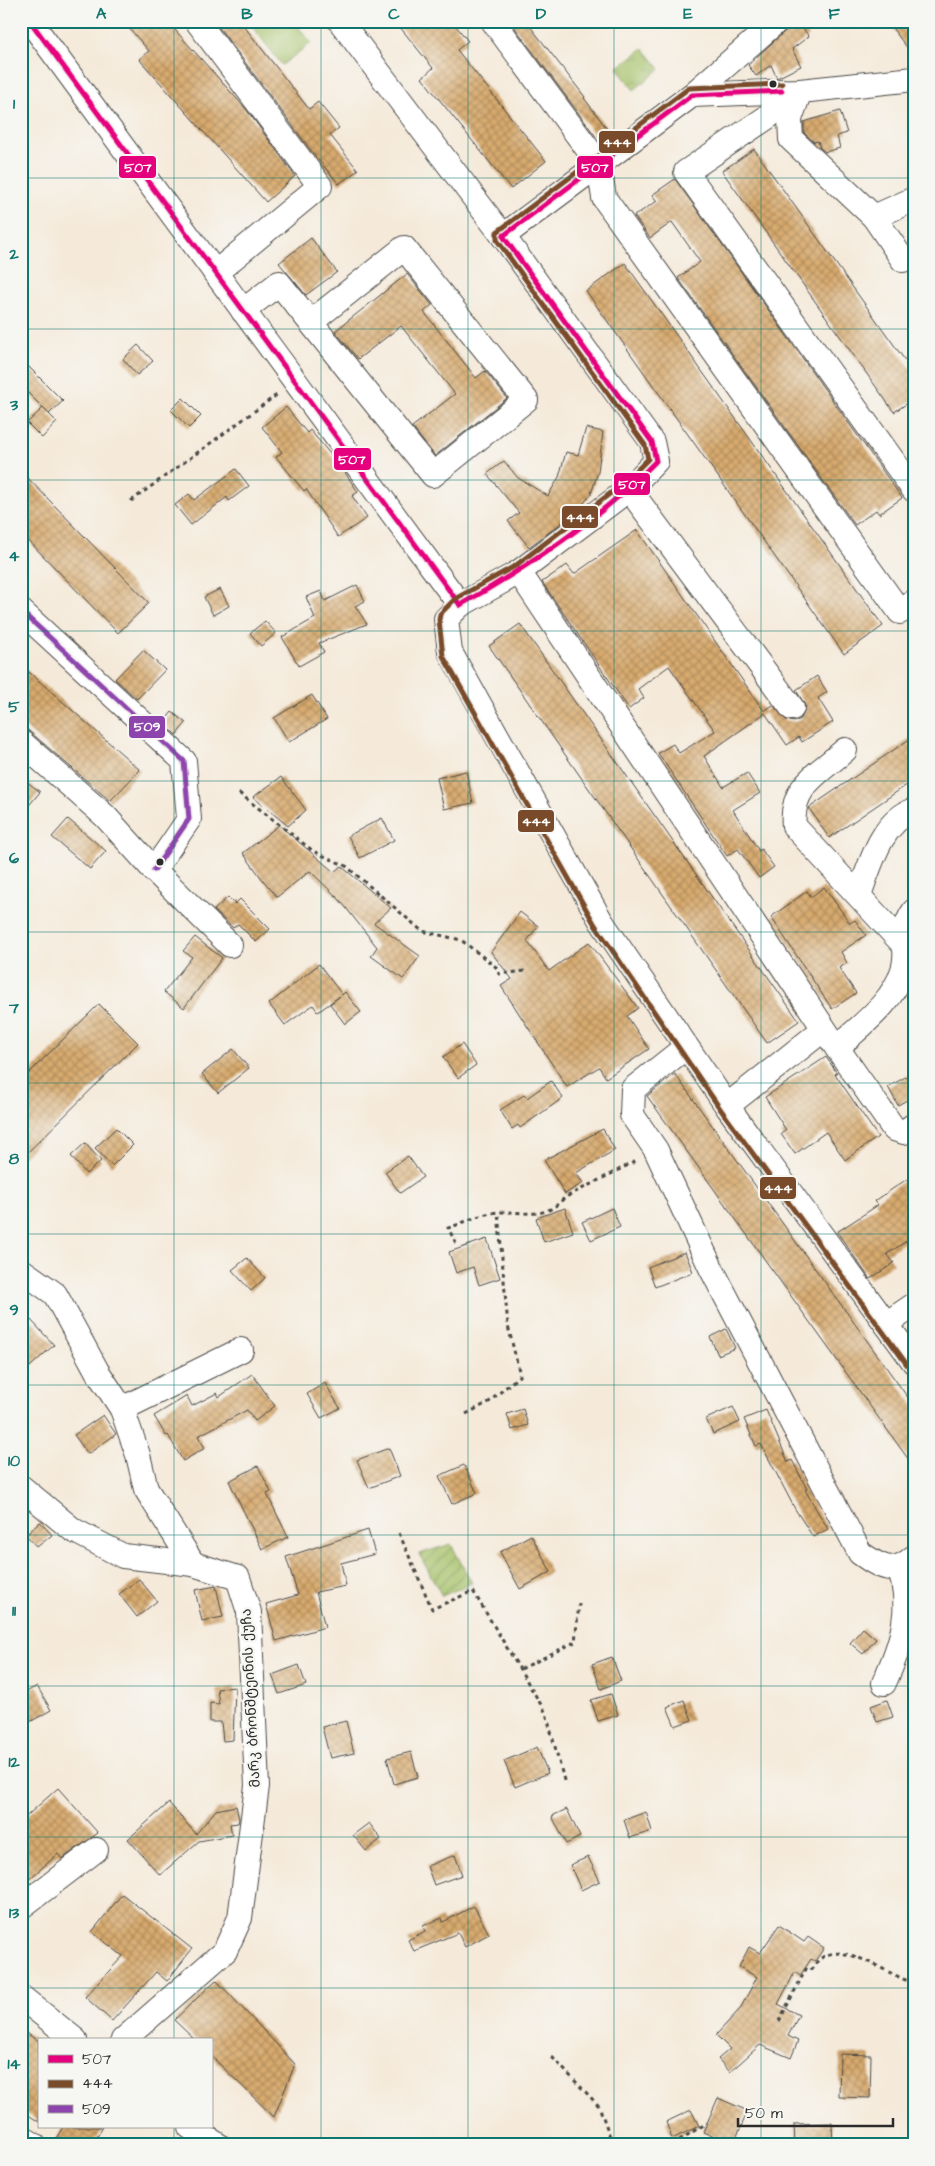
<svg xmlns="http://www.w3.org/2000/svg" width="935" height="2166" font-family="'Architects Daughter','Noto Sans Georgian',sans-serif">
  <defs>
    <pattern id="park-tufts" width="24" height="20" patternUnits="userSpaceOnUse" patternTransform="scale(1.25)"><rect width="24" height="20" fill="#a5c168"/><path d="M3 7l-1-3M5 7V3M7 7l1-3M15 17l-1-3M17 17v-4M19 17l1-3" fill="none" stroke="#879d56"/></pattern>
    <pattern id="garden-furrows" width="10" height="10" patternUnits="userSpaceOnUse" patternTransform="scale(1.25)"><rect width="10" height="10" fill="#a5c168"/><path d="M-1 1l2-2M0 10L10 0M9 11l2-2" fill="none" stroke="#879d56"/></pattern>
    <pattern id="building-cross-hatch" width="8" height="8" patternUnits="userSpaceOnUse" patternTransform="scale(1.25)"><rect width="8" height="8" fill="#d8aa6e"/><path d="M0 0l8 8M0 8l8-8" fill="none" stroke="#af8b5b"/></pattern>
  </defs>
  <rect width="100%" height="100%" fill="#f6f6f2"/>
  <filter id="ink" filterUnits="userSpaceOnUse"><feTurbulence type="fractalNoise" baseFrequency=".02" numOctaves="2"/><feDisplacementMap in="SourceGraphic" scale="10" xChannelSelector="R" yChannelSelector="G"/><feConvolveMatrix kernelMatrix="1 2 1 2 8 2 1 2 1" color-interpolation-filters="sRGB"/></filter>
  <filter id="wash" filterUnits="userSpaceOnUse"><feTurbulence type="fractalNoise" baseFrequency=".0096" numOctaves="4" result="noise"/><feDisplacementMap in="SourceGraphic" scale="20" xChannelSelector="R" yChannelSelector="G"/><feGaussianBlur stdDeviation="1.12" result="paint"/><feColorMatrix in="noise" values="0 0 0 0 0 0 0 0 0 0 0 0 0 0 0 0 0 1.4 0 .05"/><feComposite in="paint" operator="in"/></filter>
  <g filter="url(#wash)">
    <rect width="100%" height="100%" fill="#f5eada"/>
    <!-- grass -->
    <path fill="#a5c168" stroke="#68764a" d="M 248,21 L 294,21 L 311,43 L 282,65 Z"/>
    <!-- park -->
    <path fill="url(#park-tufts)" stroke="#68764a" d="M 643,48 L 660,69 L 634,90 L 617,68 Z"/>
    <!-- garden -->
    <path fill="url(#garden-furrows)" stroke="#68764a" d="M 451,1544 L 472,1583 L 442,1596 L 419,1554 Z"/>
    <g id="blocks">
      <!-- building -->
      <g fill="url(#building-cross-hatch)">
        <path d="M 123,21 L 167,21 L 246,109 L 295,176 L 266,202 L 139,59 L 149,51 Z"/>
        <path d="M 214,21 L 240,21 L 309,109 L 318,102 L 339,128 L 330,135 L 358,170 L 339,184 L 316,157 Z"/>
        <path d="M 395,21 L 452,21 L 468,41 L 457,50 L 546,161 L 511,189 L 422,78 L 433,68 Z"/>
        <path d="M 510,21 L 526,21 L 585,97 L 584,98 L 608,130 L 597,138 Z"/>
        <path d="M 796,21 L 809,36 L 792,49 L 801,66 L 777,78 L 771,65 L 756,76 L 748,65 Z"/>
        <path d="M 887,21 L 914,21 L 914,57 Z"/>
        <path d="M 840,111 L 847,133 L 837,136 L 840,148 L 825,152 L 820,148 L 818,141 L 814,142 L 804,133 L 804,122 Z"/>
        <path d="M 754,149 L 914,373 L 914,399 L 894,412 L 722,171 Z"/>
        <path d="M 675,179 L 902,498 L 879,514 L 876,510 L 855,525 L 678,278 L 700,262 L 672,222 L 650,238 L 634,216 L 657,201 L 652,195 Z"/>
        <path d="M 311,238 L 337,272 L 306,295 L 279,263 Z"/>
        <path d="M 625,263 L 883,626 L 844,654 L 586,291 Z"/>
        <path d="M 407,274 L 432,305 L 424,312 L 476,378 L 485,371 L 507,398 L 435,456 L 412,427 L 455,394 L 401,326 L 358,359 L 335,331 Z"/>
        <path d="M 138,345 L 153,361 L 137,375 L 123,359 Z"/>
        <path d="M 21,359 L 63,401 L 49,414 L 21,386 Z"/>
        <path d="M 183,398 L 201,416 L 189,428 L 171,410 Z"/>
        <path d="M 286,407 L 307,433 L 310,430 L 342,468 L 358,492 L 352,496 L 367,518 L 338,537 L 306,489 L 304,491 L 276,457 L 282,452 L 262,427 Z"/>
        <path d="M 43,408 L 57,422 L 42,438 L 27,423 Z"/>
        <path d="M 586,428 L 603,432 L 598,472 L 591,494 L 578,511 L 529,547 L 508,521 L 519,513 L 487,474 L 504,461 L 518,478 L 548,496 L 559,477 L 566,452 L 578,455 Z"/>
        <path d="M 236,469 L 249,486 L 229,501 L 227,497 L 191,525 L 175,505 L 189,494 L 194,500 Z"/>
        <path d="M 21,471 L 149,603 L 118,633 L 21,533 Z"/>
        <path d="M 637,530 L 764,711 L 773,705 L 786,720 L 794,722 L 801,719 L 806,707 L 796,690 L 817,676 L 827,692 L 818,698 L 833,722 L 802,742 L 799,737 L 787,745 L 765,713 L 704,756 L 723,787 L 747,773 L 760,793 L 733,810 L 759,851 L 761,849 L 774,867 L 759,878 L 738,849 L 727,856 L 658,753 L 673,744 L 679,753 L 715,731 L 669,666 L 638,689 L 644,698 L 629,709 L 542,582 L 567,565 L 574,574 Z"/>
        <path d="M 357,585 L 365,601 L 355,606 L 367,624 L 319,643 L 324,652 L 299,666 L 282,637 L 315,618 L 306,597 L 321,591 L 325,601 Z"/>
        <path d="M 220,589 L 229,606 L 213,615 L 204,597 Z"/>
        <path d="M 265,621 L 276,633 L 261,646 L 250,633 Z"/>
        <path d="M 520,624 L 799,1021 L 767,1043 L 489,646 Z"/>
        <path d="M 143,650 L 165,670 L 137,699 L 115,679 Z"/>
        <path d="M 21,665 L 140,770 L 110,801 L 21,724 Z"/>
        <path d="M 312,695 L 327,719 L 289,742 L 274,718 Z"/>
        <path d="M 172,712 L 186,723 L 176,735 L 163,723 Z"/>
        <path d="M 914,736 L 914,780 L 829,838 L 809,808 Z"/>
        <path d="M 466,771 L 473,803 L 444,809 L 437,778 Z"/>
        <path d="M 21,777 L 40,792 L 21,815 Z"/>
        <path d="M 281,777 L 306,810 L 288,826 L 253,797 Z"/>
        <path d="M 382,818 L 394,840 L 360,858 L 348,836 Z"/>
        <path d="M 68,819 L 106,851 L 90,869 L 52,837 Z"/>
        <path d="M 279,825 L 334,872 L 341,866 L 391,908 L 374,923 L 420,956 L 403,979 L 371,956 L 377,947 L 339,899 L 310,871 L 277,897 L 263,880 L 243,853 Z"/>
        <path d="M 824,887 L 850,923 L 855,920 L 866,935 L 841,952 L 847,963 L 839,968 L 856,993 L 832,1009 L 771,917 L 807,891 L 811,897 Z"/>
        <path d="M 228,897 L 235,904 L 240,899 L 270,929 L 256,942 L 238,924 L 233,928 L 214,910 Z"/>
        <path d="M 520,912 L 538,926 L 527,941 L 549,971 L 589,942 L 638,1008 L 627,1016 L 649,1049 L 606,1078 L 599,1067 L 567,1087 L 501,986 L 512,979 L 491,952 Z"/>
        <path d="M 195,937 L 222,958 L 184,1008 L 164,992 L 192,957 L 183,951 Z"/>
        <path d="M 319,964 L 342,995 L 345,992 L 361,1012 L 345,1024 L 330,1004 L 340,996 L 318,1012 L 313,1005 L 285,1025 L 269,1004 Z"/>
        <path d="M 99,1004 L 138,1043 L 21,1159 L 21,1081 Z"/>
        <path d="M 462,1044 L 476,1065 L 458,1078 L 443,1057 Z"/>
        <path d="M 233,1049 L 249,1068 L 218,1093 L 202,1074 Z"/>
        <path d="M 826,1057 L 837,1073 L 835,1074 L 878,1137 L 845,1160 L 826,1132 L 795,1154 L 781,1134 L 786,1130 L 765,1097 Z"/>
        <path d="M 914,1072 L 914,1096 L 898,1105 L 888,1087 Z"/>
        <path d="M 675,1074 L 914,1406 L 914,1467 L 647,1096 Z"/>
        <path d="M 551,1081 L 563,1098 L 520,1128 L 518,1125 L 512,1129 L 500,1110 L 524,1095 L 527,1098 Z"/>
        <path d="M 116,1128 L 133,1145 L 112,1166 L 95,1148 Z"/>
        <path d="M 603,1129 L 615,1150 L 576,1173 L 583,1183 L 565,1194 L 544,1160 Z"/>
        <path d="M 85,1143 L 101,1161 L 86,1174 L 71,1156 Z"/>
        <path d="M 408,1156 L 423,1177 L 400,1193 L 385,1172 Z"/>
        <path d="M 907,1179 L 914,1190 L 914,1236 L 887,1254 L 894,1263 L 870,1279 L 837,1232 L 878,1205 L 875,1201 Z"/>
        <path d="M 565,1208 L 573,1232 L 544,1242 L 536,1218 Z"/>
        <path d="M 612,1208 L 620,1227 L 591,1240 L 582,1222 Z"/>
        <path d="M 487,1239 L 500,1278 L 479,1285 L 473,1267 L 456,1273 L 449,1252 Z"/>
        <path d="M 685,1252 L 693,1272 L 655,1287 L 648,1267 Z"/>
        <path d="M 247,1258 L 265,1278 L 251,1291 L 232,1270 Z"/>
        <path d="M 31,1320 L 54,1345 L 21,1375 L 21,1329 Z"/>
        <path d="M 726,1329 L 735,1348 L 718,1355 L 710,1337 Z"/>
        <path d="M 252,1374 L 275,1406 L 255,1421 L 247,1410 L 198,1436 L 205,1448 L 183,1461 L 168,1435 L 166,1436 L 154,1416 L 187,1396 L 192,1406 L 217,1393 L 219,1397 Z"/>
        <path d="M 325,1383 L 340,1408 L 321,1418 L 307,1394 Z"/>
        <path d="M 733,1407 L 740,1422 L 713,1434 L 706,1419 Z"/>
        <path d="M 523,1409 L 528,1425 L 512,1430 L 507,1414 Z"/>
        <path d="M 766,1410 L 788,1462 L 792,1460 L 807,1489 L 805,1490 L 828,1529 L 813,1537 L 795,1509 L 761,1444 L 756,1446 L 744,1419 Z"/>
        <path d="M 103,1415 L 116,1434 L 88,1454 L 74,1435 Z"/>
        <path d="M 389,1448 L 400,1476 L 369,1488 L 357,1460 Z"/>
        <path d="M 464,1465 L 477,1493 L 452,1504 L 439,1476 Z"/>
        <path d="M 258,1466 L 271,1492 L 267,1494 L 288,1537 L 262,1549 L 229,1481 Z"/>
        <path d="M 40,1522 L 52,1535 L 37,1547 L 26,1535 Z"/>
        <path d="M 368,1530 L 375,1554 L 341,1563 L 346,1586 L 316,1592 L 325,1627 L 276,1641 L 266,1604 L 298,1595 L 286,1557 Z"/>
        <path d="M 531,1535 L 551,1572 L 520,1589 L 500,1552 Z"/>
        <path d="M 139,1579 L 157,1601 L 137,1617 L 119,1594 Z"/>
        <path d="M 216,1586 L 223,1617 L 202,1621 L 195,1590 Z"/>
        <path d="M 863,1628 L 876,1639 L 863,1654 L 850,1643 Z"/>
        <path d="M 612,1657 L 621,1681 L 601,1689 L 592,1664 Z"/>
        <path d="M 299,1665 L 306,1685 L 279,1694 L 272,1675 Z"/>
        <path d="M 37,1686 L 51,1710 L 28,1723 L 21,1711 L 21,1695 Z"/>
        <path d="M 235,1687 L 233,1740 L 223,1741 L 221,1722 L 210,1722 L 210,1703 L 219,1704 L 217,1689 Z"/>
        <path d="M 611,1694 L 618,1715 L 598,1721 L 591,1700 Z"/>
        <path d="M 684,1700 L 692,1720 L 675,1726 L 667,1707 Z"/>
        <path d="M 887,1700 L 893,1717 L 877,1722 L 871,1706 Z"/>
        <path d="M 346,1721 L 354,1753 L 330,1758 L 322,1727 Z"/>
        <path d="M 537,1747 L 548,1773 L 515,1787 L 504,1761 Z"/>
        <path d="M 411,1752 L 418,1777 L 394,1784 L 387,1758 Z"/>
        <path d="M 58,1788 L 98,1833 L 62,1859 L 58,1854 L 21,1886 L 21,1821 Z"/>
        <path d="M 169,1803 L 196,1834 L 216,1810 L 236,1806 L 239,1819 L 238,1823 L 230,1824 L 232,1835 L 199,1841 L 160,1875 L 128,1839 Z"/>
        <path d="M 567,1809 L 580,1837 L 566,1844 L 552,1816 Z"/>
        <path d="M 646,1812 L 652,1831 L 630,1838 L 624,1820 Z"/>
        <path d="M 369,1823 L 381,1839 L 366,1851 L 353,1835 Z"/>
        <path d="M 455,1855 L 462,1875 L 434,1885 L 427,1866 Z"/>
        <path d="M 588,1857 L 600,1881 L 581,1890 L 570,1865 Z"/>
        <path d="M 122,1894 L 192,1949 L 167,1981 L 156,1972 L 112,2021 L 85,1997 L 123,1956 L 92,1932 Z"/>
        <path d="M 474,1906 L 489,1934 L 465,1947 L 458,1933 L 414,1951 L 408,1940 L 425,1931 L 423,1926 L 442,1918 L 443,1922 Z"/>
        <path d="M 779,1925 L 804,1942 L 808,1937 L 824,1948 L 815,1961 L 811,1959 L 800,1976 L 795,1972 L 778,2004 L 799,2015 L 788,2036 L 798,2041 L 791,2058 L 760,2045 L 730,2072 L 718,2059 L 730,2049 L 716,2035 L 740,2009 L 757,1977 L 739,1967 L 749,1947 L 760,1953 Z"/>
        <path d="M 216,1980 L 295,2064 L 274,2117 L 211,2056 L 211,2040 L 195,2040 L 174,2020 Z"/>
        <path d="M 21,2030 L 39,2041 L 39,2122 L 21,2110 Z"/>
        <path d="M 840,2054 L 871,2055 L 870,2098 L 839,2097 Z"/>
        <path d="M 718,2098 L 748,2111 L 733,2145 L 703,2132 Z"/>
        <path d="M 691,2110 L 699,2126 L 672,2139 L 666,2122 Z"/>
        <path d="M 832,2123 L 833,2145 L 795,2145 L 794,2124 Z"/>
        <path d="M 63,2127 L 103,2127 L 92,2145 L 52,2145 Z"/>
      </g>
    </g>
  </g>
  <g filter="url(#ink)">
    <use href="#blocks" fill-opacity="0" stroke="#494845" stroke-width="1"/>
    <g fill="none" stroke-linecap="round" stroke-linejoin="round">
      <!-- minor casing -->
      <g stroke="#494845" stroke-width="26">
        <g id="minor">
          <path d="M 30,21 L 460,605"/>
          <path d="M 197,21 L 320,186 L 215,273"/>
          <path d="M 340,21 L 503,236"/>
          <path d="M 493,21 L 599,164 L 604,198 L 900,612 L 914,602"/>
          <path d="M 914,79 L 800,91 L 692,95 L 503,236 L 652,442 L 656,461 L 629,489 L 519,572 L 460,605 L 446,619 L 450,652 L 601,921 L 727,1106 L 914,1362"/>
          <path d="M 782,91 L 769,116 L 686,172 L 914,490"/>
          <path d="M 800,91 L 790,119 L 791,139 L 874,217 L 903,260"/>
          <path d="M 692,95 L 777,21"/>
          <path d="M 874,217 L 914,199"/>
          <path d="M 243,311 L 279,283 L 433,475 L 526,400 L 404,248 L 311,322"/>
          <path d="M 629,489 L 792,708"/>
          <path d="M 519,572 L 837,1048 L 894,1129 L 904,1132 L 914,1125"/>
          <path d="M 21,611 L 184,761 L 189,819 L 154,870"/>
          <path d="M 21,742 L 105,816 L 154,870 L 230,945"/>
          <path d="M 845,750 C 818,774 790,786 794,826 L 904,945"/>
          <path d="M 859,895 C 870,866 881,821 914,810"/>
          <path d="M 686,1047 L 633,1089 L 632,1115 L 656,1150 L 711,1268 L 860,1553 C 880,1567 893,1576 914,1557"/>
          <path d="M 837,1048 C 861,1025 893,1003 903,970 C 910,948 898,934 914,911"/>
          <path d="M 727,1106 L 824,1029"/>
          <path d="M 21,1270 L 55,1294 L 97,1371 L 122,1409 L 138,1455 L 146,1489 L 193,1564"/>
          <path d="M 886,1324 L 914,1305"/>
          <path d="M 122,1409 L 241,1350"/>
          <path d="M 21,1487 L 73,1530 L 123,1556 L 193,1564 L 238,1578 L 249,1612 L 257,1786 L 240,1918 L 225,1951 L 123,2040"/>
          <path d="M 884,1683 C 901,1645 914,1609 899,1568"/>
          <path d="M 21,1907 L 96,1850"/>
          <path d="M 21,1997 L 75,2040"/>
          <path d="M 190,2127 L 218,2145"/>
          <path d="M 21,2137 L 34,2145"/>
        </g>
      </g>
      <!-- path -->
      <g stroke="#494845" stroke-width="3" stroke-dasharray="4 4" stroke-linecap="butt">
        <path d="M 131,501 L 278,394"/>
        <path d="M 239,793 L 313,851 L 346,866 L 422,931 L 461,940 L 496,967 L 499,974 L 525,971"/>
        <path d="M 456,1243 L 448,1228 C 464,1223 483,1212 500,1212 C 524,1211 545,1221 564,1198 L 638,1160"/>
        <path d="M 466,1414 L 489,1402 L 520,1375 L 508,1326 L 498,1212"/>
        <path d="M 399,1533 L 432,1609 L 473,1591 L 546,1713 L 565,1784"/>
        <path d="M 521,1669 L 575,1642 L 579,1604"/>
        <path d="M 779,2021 L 806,1969 L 810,1971 C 813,1967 816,1962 820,1959 C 844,1939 890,1977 914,1983"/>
        <path d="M 552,2057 L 599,2106 L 613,2145"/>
        <path d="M 679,2145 L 676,2142 L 707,2123"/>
      </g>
      <!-- minor -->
      <use href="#minor" stroke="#fff" stroke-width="24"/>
      <!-- bus-1 casing -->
      <g stroke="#f6f6f2" stroke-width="9">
        <g id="bus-1">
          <path d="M 30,21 L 460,605"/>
          <path d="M 460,605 C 530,566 600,519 656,461 L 652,442 L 503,236 L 692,95 L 782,91"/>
        </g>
      </g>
      <!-- bus-2 casing -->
      <g stroke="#f6f6f2" stroke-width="9">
        <path id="bus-2" d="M 782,84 L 689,88 L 497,232 L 497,240 L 645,445 L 648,459 L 624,483 L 515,566 L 455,599 L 440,614 L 439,620 L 443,656 L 595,925 L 721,1110 L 908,1366"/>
      </g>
      <!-- bus-3 casing -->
      <g stroke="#f6f6f2" stroke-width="9">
        <path id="bus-3" d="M 21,611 L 184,761 L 189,819 L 154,870"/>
      </g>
      <!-- bus-1 -->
      <use href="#bus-1" stroke="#e5007d" stroke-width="5"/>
      <!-- bus-2 -->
      <use href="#bus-2" stroke="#7a4b2a" stroke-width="5"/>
      <!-- bus-3 -->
      <use href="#bus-3" stroke="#8e44ad" stroke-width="5"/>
    </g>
  </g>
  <!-- grid -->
  <path fill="none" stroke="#0f766e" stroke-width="1" stroke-opacity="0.55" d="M 174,21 L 174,2040M 321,21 L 321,2145M 468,21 L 468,2145M 614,21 L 614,2145M 761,21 L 761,2145M 21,178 L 914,178M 21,329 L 914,329M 21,480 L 914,480M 21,631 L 914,631M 21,781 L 914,781M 21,932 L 914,932M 21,1083 L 914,1083M 21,1234 L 914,1234M 21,1385 L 914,1385M 21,1535 L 914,1535M 21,1686 L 914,1686M 21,1837 L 914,1837M 21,1988 L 914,1988M 174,2127 L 174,2145"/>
  <!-- markers -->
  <g fill="#2b2b2b" stroke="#f6f6f2" stroke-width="2">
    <circle cx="773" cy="84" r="4.5"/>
    <circle cx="160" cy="862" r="4.5"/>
  </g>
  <g text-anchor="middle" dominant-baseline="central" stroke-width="5" stroke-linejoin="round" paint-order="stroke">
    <!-- street labels -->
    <g font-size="14" fill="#2b2b2b" stroke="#f6f6f2">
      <text transform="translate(251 1698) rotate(-93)">მარკ ბრონშტეინის ქუჩა</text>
    </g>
  </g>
  <g stroke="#f6f6f2" stroke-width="2">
    <rect x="598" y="130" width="38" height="24" rx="5" fill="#7a4b2a"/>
    <rect x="118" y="155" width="39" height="24" rx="5" fill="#e5007d"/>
    <rect x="576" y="155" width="38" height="24" rx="5" fill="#e5007d"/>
    <rect x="333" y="447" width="39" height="24" rx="5" fill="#e5007d"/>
    <rect x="613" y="472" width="38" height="24" rx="5" fill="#e5007d"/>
    <rect x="561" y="505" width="38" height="24" rx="5" fill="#7a4b2a"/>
    <rect x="128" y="715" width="38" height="24" rx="5" fill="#8e44ad"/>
    <rect x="517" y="809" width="38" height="24" rx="5" fill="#7a4b2a"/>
    <rect x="759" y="1176" width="38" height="24" rx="5" fill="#7a4b2a"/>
  </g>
  <g font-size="14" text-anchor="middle" font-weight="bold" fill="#fff">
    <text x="617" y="147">444</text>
    <text x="138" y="172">507</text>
    <text x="595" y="172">507</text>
    <text x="352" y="464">507</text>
    <text x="632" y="489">507</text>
    <text x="580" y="522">444</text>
    <text x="147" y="731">509</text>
    <text x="536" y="826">444</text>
    <text x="778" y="1193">444</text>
  </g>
  <!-- margin -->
  <rect width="935" height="2166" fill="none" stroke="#f6f6f2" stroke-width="55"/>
  <!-- legend -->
  <rect x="38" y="2038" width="175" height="90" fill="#f6f6f2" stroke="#a5a5a2"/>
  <rect x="48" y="2055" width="25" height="8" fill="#e5007d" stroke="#a5a5a2"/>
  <text x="82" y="2064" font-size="15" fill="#2b2b2b">507</text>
  <rect x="48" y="2080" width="25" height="8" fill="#7a4b2a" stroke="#a5a5a2"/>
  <text x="82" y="2088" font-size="15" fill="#2b2b2b">444</text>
  <rect x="48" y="2105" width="25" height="8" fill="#8e44ad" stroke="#a5a5a2"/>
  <text x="82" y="2114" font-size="15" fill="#2b2b2b">509</text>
  <!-- scale -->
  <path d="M738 2118v8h155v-8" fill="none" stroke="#2b2b2b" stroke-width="2.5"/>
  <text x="745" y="2118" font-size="15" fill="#2b2b2b" stroke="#f6f6f2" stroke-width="4" paint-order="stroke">50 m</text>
  <rect x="28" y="28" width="880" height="2110" fill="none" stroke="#0f766e" stroke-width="2"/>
  <g font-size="16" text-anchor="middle" font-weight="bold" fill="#0f766e">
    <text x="101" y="19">A</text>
    <text x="247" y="19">B</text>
    <text x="394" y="19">C</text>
    <text x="541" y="19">D</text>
    <text x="688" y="19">E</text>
    <text x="834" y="19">F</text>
    <text x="14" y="109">1</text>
    <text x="14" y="259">2</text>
    <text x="14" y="410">3</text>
    <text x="14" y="561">4</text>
    <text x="14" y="712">5</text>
    <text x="14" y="863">6</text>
    <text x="14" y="1013">7</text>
    <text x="14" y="1164">8</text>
    <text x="14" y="1315">9</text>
    <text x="14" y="1466">10</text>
    <text x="14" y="1616">11</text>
    <text x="14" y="1767">12</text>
    <text x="14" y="1918">13</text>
    <text x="14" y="2069">14</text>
  </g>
</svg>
